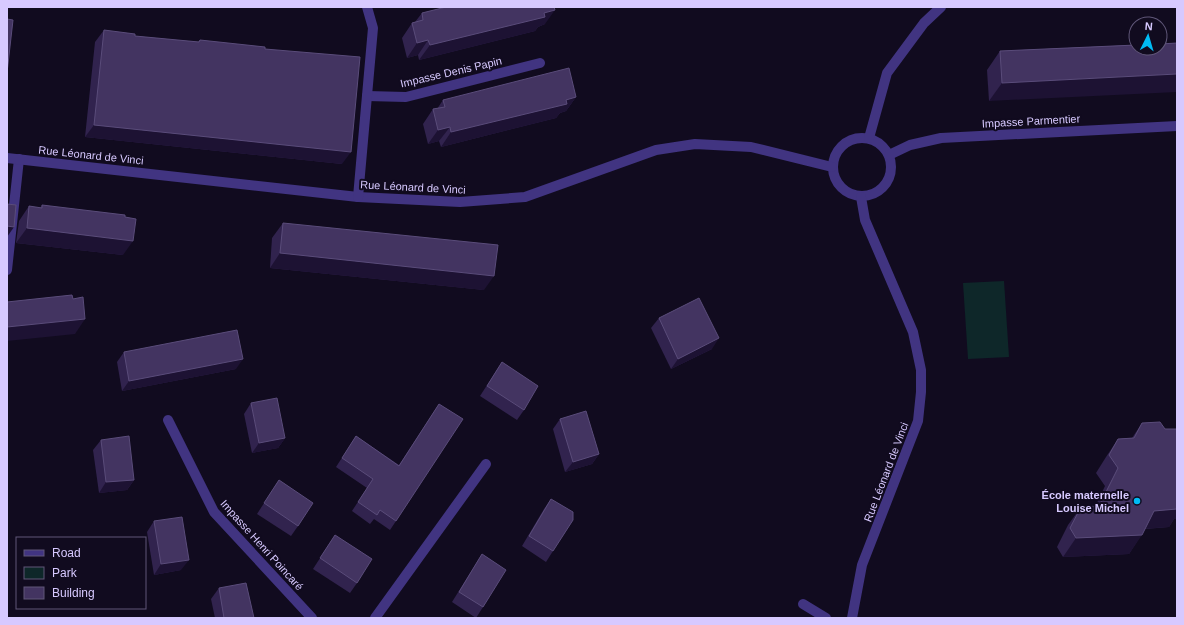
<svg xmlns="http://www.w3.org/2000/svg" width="1184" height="625" font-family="Arial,sans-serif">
  <rect width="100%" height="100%" fill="#110b1f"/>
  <!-- green -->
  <path fill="#0e2729" d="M 1004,281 L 1009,357 L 968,359 L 963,283 Z"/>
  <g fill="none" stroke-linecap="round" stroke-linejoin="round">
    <!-- service -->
    <g stroke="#413481" stroke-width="10">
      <path d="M 7,270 L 19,159"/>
      <path d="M 803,604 L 826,618"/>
    </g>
    <!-- minor -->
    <g stroke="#413481" stroke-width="10">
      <path d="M 367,96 L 406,97 L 540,63"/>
      <circle cx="862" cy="167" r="29"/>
      <path d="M 869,138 L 887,73 L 924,23 L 941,7"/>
      <path d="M 889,155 L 910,145 L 941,138 L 1177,126"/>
      <path d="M 7,158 L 358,197 L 460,202 L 525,197 L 656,150 L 695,144 L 751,147 L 832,167"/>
      <path d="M 358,197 L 373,28 L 367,7"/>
      <path d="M 168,420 L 214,512 L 312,618"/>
      <path d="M 375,618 L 486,464"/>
      <path d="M 852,618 L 862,565 L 918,421 L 921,392 L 921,370 L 913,332 L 865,220 L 861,197"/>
    </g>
  </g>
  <!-- wall -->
  <g fill="#31234e">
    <path d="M 422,13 L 545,24 L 538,27 L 535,31 L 419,60 L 418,55 L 407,58 L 402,38 L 412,23 L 415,22 Z"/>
    <path d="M 104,30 L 135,36 L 198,42 L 200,40 L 265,49 L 342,164 L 85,137 L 95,42 Z"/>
    <path d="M 1177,43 L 989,101 L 987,70 L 1000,51 Z"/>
    <path d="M 576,97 L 566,111 L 560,113 L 556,118 L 441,147 L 439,141 L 428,144 L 423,124 L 433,109 L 437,109 L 443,100 Z"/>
    <path d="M 42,205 L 123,255 L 16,243 L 19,221 L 29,206 L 40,208 Z"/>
    <path d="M 283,223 L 484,290 L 270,268 L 272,238 Z"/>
    <path d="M 659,318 L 712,349 L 671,369 L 651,328 Z"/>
    <path d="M 124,352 L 236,369 L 122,391 L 117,362 Z"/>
    <path d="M 502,362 L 524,410 L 517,420 L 480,396 Z"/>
    <path d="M 251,403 L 285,438 L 278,448 L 252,453 L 244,414 Z"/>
    <path d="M 439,404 L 396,521 L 390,530 L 374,519 L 370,524 L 352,511 L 367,488 L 336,467 L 356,436 L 399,465 Z"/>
    <path d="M 560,419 L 599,454 L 592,464 L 565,472 L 553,429 Z"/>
    <path d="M 1142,423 L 1165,429 L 1177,429 L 1177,519 L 1174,519 L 1169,527 L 1145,529 L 1129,554 L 1063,557 L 1057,547 L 1068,525 L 1081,507 L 1095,507 L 1105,486 L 1096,473 L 1106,457 L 1118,439 L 1132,438 Z"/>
    <path d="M 101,440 L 134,480 L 127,490 L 99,493 L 93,450 Z"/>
    <path d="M 279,480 L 298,526 L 291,536 L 257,514 Z"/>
    <path d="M 551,499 L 553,551 L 546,562 L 522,546 L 544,509 Z"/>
    <path d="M 154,521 L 181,570 L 154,575 L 147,532 Z"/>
    <path d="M 335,535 L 357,583 L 350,593 L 313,569 Z"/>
    <path d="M 482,554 L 483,607 L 476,618 L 452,602 Z"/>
    <path d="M 219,588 L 254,618 L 215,618 L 211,599 Z"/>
  </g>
  <!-- shaded-wall -->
  <g fill="#1d1233">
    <path d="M 555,10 L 545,24 L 538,27 L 535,31 L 419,60 L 430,45 Z"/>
    <path d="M 428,40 L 418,55 L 407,58 L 417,43 Z"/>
    <path d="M 1177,74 L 1177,92 L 989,101 L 1002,83 Z"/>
    <path d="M 576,97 L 566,111 L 560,113 L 556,118 L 441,147 L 451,132 Z"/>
    <path d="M 94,125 L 351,152 L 342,164 L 85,137 Z"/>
    <path d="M 450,127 L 439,141 L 428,144 L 438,130 Z"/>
    <path d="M 7,226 L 14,227 L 7,237 Z"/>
    <path d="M 27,228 L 133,241 L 123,255 L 16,243 Z"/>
    <path d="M 280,253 L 494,276 L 484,290 L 270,268 Z"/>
    <path d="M 85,319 L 75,334 L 7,341 L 7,327 Z"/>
    <path d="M 719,338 L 712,349 L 671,369 L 678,359 Z"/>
    <path d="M 243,359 L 236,369 L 122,391 L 129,381 Z"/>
    <path d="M 285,438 L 278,448 L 252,453 L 259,443 Z"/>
    <path d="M 599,454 L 592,464 L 565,472 L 573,462 Z"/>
    <path d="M 134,480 L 127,490 L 99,493 L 106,482 Z"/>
    <path d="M 1177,509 L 1177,519 L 1174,519 L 1169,527 L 1141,529 L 1154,511 Z"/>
    <path d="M 1142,535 L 1129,554 L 1063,557 L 1076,538 Z"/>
    <path d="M 189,560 L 181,570 L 154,575 L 161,564 Z"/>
  </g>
  <!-- building -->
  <g fill="#433461" stroke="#5a4c7a">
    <path d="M 446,7 L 554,7 L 555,10 L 544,13 L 545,17 L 430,45 L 428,40 L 417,43 L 412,23 L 423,20 L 422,13 Z"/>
    <path d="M 7,19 L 13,20 L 7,73 Z"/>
    <path d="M 104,30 L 135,34 L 135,36 L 199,42 L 200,40 L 265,47 L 265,49 L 360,57 L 351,152 L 94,125 Z"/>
    <path d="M 1177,43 L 1177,74 L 1002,83 L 1000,51 L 1136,45 L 1136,48 L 1160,48 L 1160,44 Z"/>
    <path d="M 569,68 L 576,97 L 566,100 L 567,104 L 451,132 L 450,127 L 438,130 L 433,109 L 445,107 L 443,100 Z"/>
    <path d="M 7,204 L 16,205 L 14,227 L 7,226 Z"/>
    <path d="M 42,205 L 125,215 L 125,217 L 136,219 L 133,241 L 27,228 L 29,206 L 42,208 Z"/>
    <path d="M 283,223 L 498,245 L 494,276 L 280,253 Z"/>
    <path d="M 72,295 L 73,299 L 83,297 L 85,319 L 7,327 L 7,302 Z"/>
    <path d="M 699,298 L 719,338 L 678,359 L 659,318 Z"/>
    <path d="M 237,330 L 243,359 L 129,381 L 124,352 Z"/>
    <path d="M 502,362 L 538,386 L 524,410 L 487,386 Z"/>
    <path d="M 277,398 L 285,438 L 259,443 L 251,403 Z"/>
    <path d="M 439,404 L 463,419 L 396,521 L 380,510 L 377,515 L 358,502 L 373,479 L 342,458 L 356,436 L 399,466 Z"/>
    <path d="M 586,411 L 599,454 L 573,462 L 560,419 Z"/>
    <path d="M 1160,422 L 1165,429 L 1177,429 L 1177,509 L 1154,511 L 1142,535 L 1076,538 L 1070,528 L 1081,507 L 1099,506 L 1118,468 L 1109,455 L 1118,439 L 1134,438 L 1142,423 Z"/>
    <path d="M 129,436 L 134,480 L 106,482 L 101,440 Z"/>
    <path d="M 279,480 L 313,503 L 298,526 L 264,503 Z"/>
    <path d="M 551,499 L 573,512 L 573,520 L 553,551 L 529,536 Z"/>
    <path d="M 182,517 L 189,560 L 161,564 L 154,521 Z"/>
    <path d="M 335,535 L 372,559 L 357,583 L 320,558 Z"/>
    <path d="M 482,554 L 506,570 L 483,607 L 459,592 Z"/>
    <path d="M 246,583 L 254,618 L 224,618 L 219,588 Z"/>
  </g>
  <!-- markers -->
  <circle fill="#00bbf4" stroke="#110b1f" stroke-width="1.5" cx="1137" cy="501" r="4"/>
  <g text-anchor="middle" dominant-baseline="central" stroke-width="4" stroke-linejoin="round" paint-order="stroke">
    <!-- street labels -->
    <g font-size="11" fill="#d7c9ff" stroke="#110b1f">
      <text transform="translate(451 72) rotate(-13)">Impasse Denis Papin</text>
      <text transform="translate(1031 121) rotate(-3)">Impasse Parmentier</text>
      <text transform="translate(91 155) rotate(6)">Rue Léonard de Vinci</text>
      <text transform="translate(413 187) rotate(3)">Rue Léonard de Vinci</text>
      <text transform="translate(886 472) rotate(-69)">Rue Léonard de Vinci</text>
      <text transform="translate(262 545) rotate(48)">Impasse Henri Poincaré</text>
    </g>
    <!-- poi labels -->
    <g font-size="11" font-weight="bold" fill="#d7c9ff" stroke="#110b1f" text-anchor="end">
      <text x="1129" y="495">École maternelle<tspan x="1129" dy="13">Louise Michel</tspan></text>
    </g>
  </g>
  <!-- border -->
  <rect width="1184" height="625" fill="none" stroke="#d7c9ff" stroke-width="16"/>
  <!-- legend -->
  <rect x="16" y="537" width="130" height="72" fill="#110b1f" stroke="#605779"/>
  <rect x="24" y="550" width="20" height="6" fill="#413481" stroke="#605779"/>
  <text x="52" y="557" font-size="12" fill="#d7c9ff">Road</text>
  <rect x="24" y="567" width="20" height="12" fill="#0e2729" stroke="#605779"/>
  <text x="52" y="577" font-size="12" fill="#d7c9ff">Park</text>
  <rect x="24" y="587" width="20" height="12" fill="#433461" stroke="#605779"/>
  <text x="52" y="597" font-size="12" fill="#d7c9ff">Building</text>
  <!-- north arrow -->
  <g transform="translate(1148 36) rotate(5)"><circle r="19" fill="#110b1f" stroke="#605779"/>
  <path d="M0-3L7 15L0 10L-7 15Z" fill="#00bbf4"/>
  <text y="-6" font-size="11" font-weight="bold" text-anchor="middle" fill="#d7c9ff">N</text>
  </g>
</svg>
